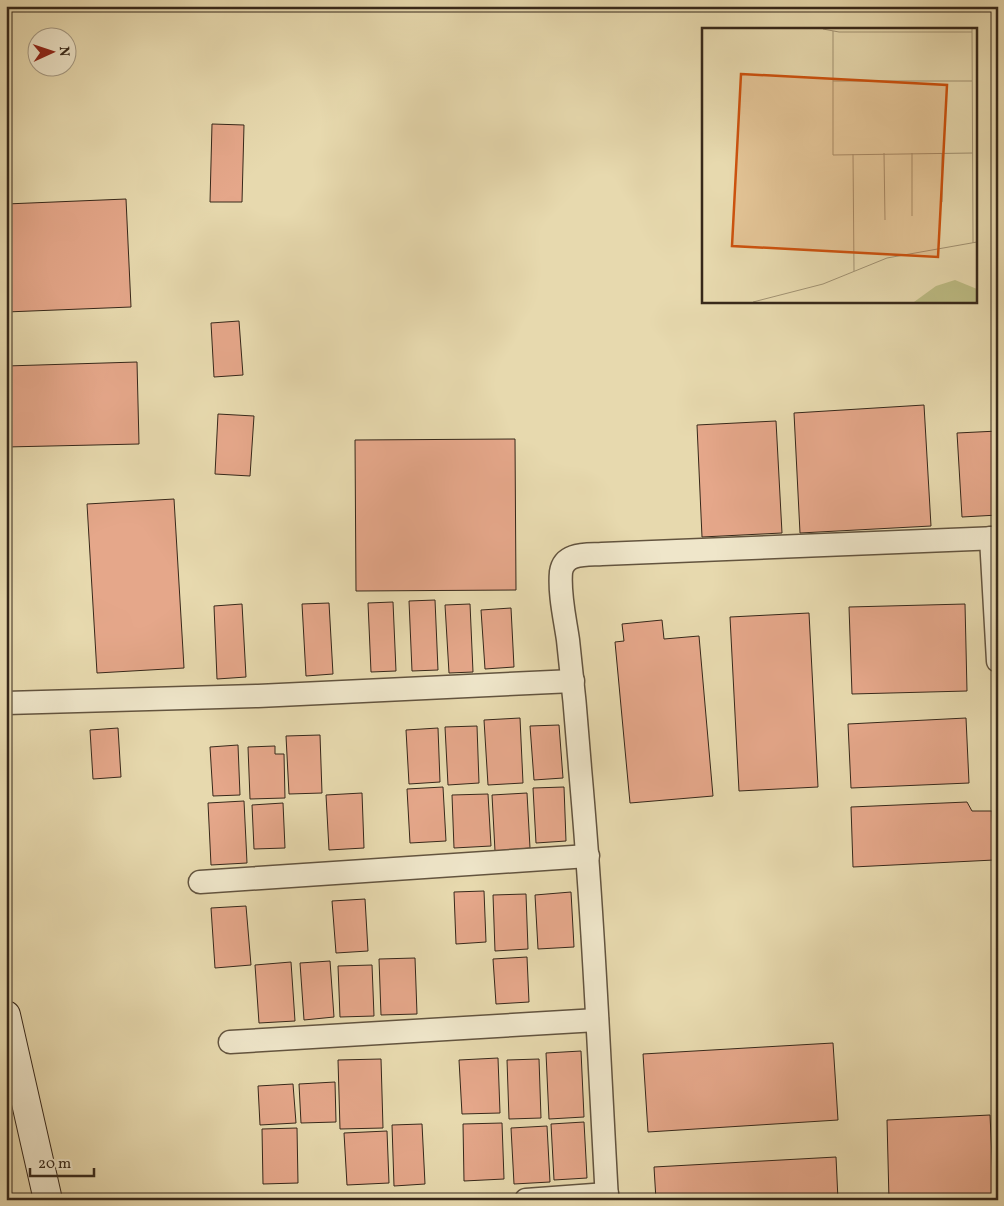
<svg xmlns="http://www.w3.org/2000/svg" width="1004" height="1206" font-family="Vollkorn,serif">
  <rect width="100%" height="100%" fill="#e7d9ae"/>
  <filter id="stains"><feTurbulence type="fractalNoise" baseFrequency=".004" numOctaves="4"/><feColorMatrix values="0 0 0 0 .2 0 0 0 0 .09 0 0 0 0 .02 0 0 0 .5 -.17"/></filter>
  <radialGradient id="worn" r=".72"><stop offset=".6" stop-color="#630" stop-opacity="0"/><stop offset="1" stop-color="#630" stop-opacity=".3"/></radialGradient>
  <!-- building -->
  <g fill="#e5a78a" stroke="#37281a">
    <path d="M 212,124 L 244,125 L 242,202 L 210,202 Z"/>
    <path d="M 126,199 L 131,307 L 6,312 L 6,204 Z"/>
    <path d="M 239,321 L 243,375 L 214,377 L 211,323 Z"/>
    <path d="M 137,362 L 139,444 L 6,447 L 6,366 Z"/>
    <path d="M 924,405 L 931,526 L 800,533 L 794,413 Z"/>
    <path d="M 218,414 L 254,416 L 250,476 L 215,474 Z"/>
    <path d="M 776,421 L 782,533 L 702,537 L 697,425 Z"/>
    <path d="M 998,431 L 998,515 L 962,517 L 957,433 Z"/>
    <path d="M 515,439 L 516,590 L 356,591 L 355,440 Z"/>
    <path d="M 174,499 L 184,668 L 97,673 L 87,504 Z"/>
    <path d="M 435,600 L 438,670 L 412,671 L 409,601 Z"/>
    <path d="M 393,602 L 396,671 L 371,672 L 368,603 Z"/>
    <path d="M 329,603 L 333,674 L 306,676 L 302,604 Z"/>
    <path d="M 242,604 L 246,677 L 217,679 L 214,606 Z"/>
    <path d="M 470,604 L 473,672 L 449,673 L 445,605 Z"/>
    <path d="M 965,604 L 967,691 L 852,694 L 849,607 Z"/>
    <path d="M 511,608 L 514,667 L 485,669 L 481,610 Z"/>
    <path d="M 809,613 L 818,787 L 739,791 L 730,617 Z"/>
    <path d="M 662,620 L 664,639 L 699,636 L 713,796 L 630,803 L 615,642 L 624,641 L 622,624 Z"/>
    <path d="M 520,718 L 523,783 L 488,785 L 484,720 Z"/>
    <path d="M 966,718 L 969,783 L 851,788 L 848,724 Z"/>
    <path d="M 559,725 L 563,778 L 534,780 L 530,726 Z"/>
    <path d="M 477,726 L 479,783 L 448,785 L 445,727 Z"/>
    <path d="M 118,728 L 121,777 L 93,779 L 90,730 Z"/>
    <path d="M 438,728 L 440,782 L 409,784 L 406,730 Z"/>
    <path d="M 320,735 L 322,793 L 289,794 L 286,736 Z"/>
    <path d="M 238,745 L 240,795 L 213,796 L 210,747 Z"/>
    <path d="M 275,746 L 275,754 L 284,754 L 285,798 L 250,799 L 248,747 Z"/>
    <path d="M 443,787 L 446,841 L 410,843 L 407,789 Z"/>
    <path d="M 564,787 L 566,841 L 536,843 L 533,788 Z"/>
    <path d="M 362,793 L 364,848 L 329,850 L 326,795 Z"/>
    <path d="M 527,793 L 530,848 L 495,851 L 492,795 Z"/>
    <path d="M 488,794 L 491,846 L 454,848 L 452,795 Z"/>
    <path d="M 244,801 L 247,863 L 211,865 L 208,803 Z"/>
    <path d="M 967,802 L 972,811 L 992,811 L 994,860 L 853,867 L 851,807 Z"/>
    <path d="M 283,803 L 285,848 L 254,849 L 252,805 Z"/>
    <path d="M 484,891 L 486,942 L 456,944 L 454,892 Z"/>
    <path d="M 571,892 L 574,947 L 538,949 L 535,895 Z"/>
    <path d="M 526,894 L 528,949 L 495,951 L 493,895 Z"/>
    <path d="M 365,899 L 368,951 L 336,953 L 332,901 Z"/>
    <path d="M 246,906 L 251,965 L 215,968 L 211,908 Z"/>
    <path d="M 527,957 L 529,1002 L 496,1004 L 493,959 Z"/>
    <path d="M 415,958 L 417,1014 L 381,1015 L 379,959 Z"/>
    <path d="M 330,961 L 334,1017 L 304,1020 L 300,963 Z"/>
    <path d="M 291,962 L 295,1021 L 259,1023 L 255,965 Z"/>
    <path d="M 372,965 L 374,1016 L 340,1017 L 338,966 Z"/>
    <path d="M 833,1043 L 838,1120 L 648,1132 L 643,1054 Z"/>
    <path d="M 581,1051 L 584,1117 L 549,1119 L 546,1053 Z"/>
    <path d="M 498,1058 L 500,1113 L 462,1114 L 459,1060 Z"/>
    <path d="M 381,1059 L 383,1128 L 340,1129 L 338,1060 Z"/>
    <path d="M 539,1059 L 541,1118 L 509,1119 L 507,1060 Z"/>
    <path d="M 335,1082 L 336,1122 L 301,1123 L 299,1084 Z"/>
    <path d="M 293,1084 L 296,1123 L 260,1125 L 258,1086 Z"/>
    <path d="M 990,1115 L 994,1200 L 889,1200 L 887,1120 Z"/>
    <path d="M 584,1122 L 587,1178 L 554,1180 L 551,1124 Z"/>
    <path d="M 502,1123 L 504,1179 L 464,1181 L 463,1124 Z"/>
    <path d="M 422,1124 L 425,1184 L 394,1186 L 392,1125 Z"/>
    <path d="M 547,1126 L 550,1182 L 514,1184 L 511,1128 Z"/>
    <path d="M 297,1128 L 298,1183 L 263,1184 L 262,1129 Z"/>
    <path d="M 387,1131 L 389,1183 L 347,1185 L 344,1133 Z"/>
    <path d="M 836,1157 L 838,1200 L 656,1200 L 654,1167 Z"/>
  </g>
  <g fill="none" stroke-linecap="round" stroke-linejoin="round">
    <!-- street casing -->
    <g stroke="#63543f" stroke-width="25">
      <g id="street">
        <path d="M 991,538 L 998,661"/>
        <path d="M 6,703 L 258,696 L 573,681"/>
        <path d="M 200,882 L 588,856"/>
        <path d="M 230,1042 L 597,1020"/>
        <path d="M 526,1200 L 607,1194"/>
        <path d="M 607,1200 C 599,1056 593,912 580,768 C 577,726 573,683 568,640 C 565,619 559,594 561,572 C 564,552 587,555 602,554 L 998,538"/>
      </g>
    </g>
    <!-- secondary casing -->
    <g stroke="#37281a" stroke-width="30">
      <path id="secondary" d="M 6,1015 L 48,1200"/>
    </g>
    <!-- street -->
    <use href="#street" stroke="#efe6ca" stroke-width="22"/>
    <!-- secondary -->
    <use href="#secondary" stroke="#efe6ca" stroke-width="28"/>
  </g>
  <!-- overview -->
  <g transform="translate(702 28)">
    <rect width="275" height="275" fill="#e7d9ae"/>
    <path d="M 253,252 L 275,261 L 275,274 L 212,274 L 234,258 Z" fill="#bdbd85"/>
    <path fill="none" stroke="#a19273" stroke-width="1" d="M 121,1 L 137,4 L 270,4M 270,1 L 271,215M 131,3 L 131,127 L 271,125M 131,53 L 270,53M 182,125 L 183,192M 210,125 L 210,188M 240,125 L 240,174M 151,126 L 152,243M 51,274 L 121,256 L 185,230 L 275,214"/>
    <path fill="#cd520e" fill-opacity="0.15" stroke="#cd520e" stroke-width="2.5" d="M 39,46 L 245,57 L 236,229 L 30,218 Z"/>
    <rect width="275" height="275" fill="none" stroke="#37281a" stroke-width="2.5"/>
  </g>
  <!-- margin -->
  <rect width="1004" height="1206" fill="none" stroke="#e7d9ae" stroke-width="25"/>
  <rect x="8" y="8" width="989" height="1191" fill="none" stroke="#37281a" stroke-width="2.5"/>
  <rect x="12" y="12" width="979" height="1181" fill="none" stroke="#37281a"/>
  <!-- north arrow -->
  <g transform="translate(52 52) rotate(87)"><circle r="24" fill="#efe6ca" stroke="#a59a84"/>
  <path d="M0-4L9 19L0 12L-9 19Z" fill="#8f2418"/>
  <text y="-8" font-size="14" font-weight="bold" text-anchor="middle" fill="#37281a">N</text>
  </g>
  <!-- scale -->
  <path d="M30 1168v8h64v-8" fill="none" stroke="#37281a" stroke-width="2.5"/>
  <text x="38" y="1168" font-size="15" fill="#37281a" stroke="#efe6ca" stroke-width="4" paint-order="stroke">20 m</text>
  <rect width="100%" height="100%" filter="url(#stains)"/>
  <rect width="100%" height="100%" fill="url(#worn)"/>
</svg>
